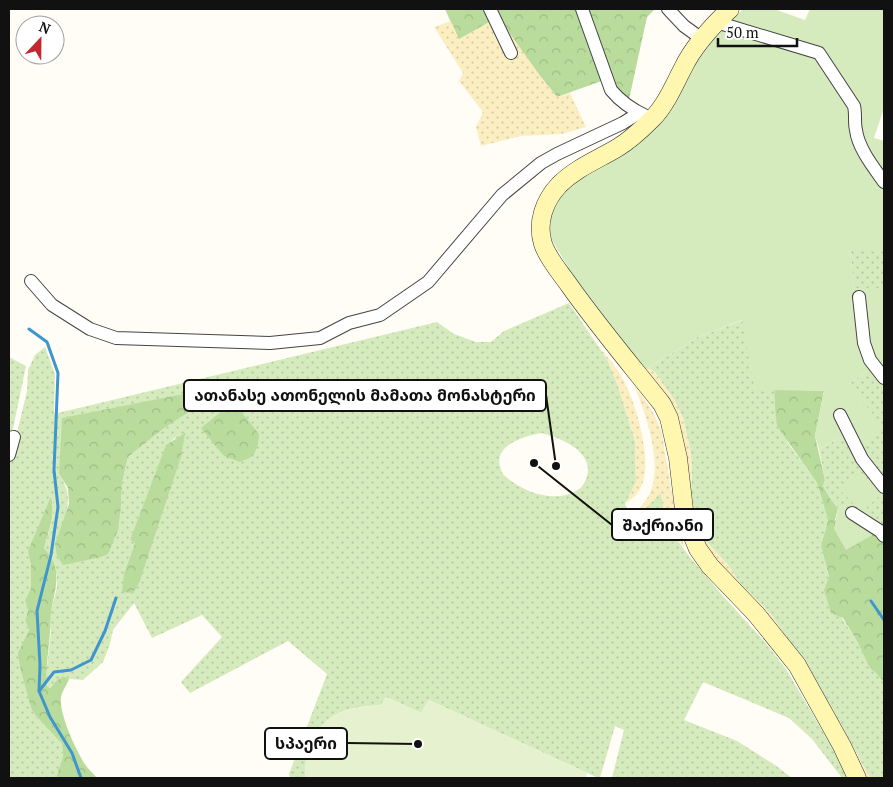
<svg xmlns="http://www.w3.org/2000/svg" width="893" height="787" font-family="'PT Serif','Noto Sans Georgian',serif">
  <defs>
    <pattern id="grass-dots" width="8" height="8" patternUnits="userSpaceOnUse" patternTransform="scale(1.25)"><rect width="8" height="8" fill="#d5ebbd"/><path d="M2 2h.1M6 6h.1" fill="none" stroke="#b6c8a1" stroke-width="1.8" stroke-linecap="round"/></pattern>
    <pattern id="forest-crowns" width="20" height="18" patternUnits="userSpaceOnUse" patternTransform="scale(1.25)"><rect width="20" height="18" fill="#b9dc9c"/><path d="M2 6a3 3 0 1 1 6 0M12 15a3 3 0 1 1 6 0" fill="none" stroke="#9ebc85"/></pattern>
    <pattern id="sand-dots" width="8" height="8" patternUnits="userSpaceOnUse" patternTransform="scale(1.25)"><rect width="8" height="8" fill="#fbeec1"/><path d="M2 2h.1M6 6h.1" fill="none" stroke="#d6cba5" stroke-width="1.8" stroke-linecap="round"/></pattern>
  </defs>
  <rect width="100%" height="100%" fill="#fffdf5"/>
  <!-- grass -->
  <g fill="url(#grass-dots)" fill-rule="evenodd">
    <path d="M 850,250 L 884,250 L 884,288 L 854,289 Z"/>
    <path d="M 569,303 L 608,361 L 618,386 L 635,441 L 636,482 L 625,504 L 631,517 L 644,510 L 661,492 L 664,513 L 674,535 L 688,555 L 723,596 L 764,641 L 786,669 L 850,778 L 842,778 L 812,739 L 789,718 L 703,682 L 684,720 L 737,741 L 775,765 L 792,778 L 612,778 L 624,730 L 615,726 L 600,778 L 598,778 L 429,700 L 421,713 L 386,697 L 381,705 C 349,707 325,711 311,744 C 307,755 304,766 306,778 L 290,778 L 289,774 L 327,674 L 288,641 L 190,693 L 181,682 L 222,637 L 202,615 L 152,638 L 134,603 L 113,630 L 110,644 L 103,662 L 83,680 L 69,679 L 63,676 L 56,681 L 49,688 L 47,686 L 46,675 L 51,631 L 50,615 L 57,587 L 57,575 L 44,548 C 49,530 57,514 51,496 L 29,551 L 31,565 L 31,588 L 25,600 L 28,611 L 25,620 L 29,630 L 25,641 L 28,692 L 31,708 L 35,715 L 62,744 L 63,756 L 56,778 L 9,778 L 9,466 L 27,391 L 28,370 L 35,355 L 45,347 L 55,374 L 54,414 L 437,322 L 454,334 L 476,342 L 491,342 L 504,331 ZM 189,412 L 163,429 L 128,457 L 122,483 L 121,506 L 66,514 C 70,496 68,489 59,474 ZM 542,433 C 561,438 594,452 587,476 C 586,480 583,487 579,489 C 558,505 522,492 505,476 C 502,474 501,470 500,466 C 494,445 526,435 542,433 ZM 176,437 L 124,574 L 135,543 L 130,540 L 166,446 Z"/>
    <path d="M 743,320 L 755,389 L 774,389 L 775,408 L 788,443 L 817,483 L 828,520 L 821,546 L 829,578 L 824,590 L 858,643 L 868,665 L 884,682 L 884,778 L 870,778 L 833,710 L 807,667 L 785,635 L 770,613 L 740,583 L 728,565 L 704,539 L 695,513 L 691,492 L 692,465 L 690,449 L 683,418 L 675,401 L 655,372 L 648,368 L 698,337 Z"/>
    <path d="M 9,357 L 26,366 L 9,448 Z"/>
    <path d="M 871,368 L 884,381 L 884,484 L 861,452 L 849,384 Z"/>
    <path d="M 845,435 L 884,492 L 884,533 L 849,513 L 844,506 L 838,508 L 831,500 L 823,486 L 825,480 L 819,449 Z"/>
  </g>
  <!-- forest -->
  <g fill="url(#forest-crowns)">
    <path d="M 445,9 L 655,9 L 647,17 L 628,104 L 607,79 L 557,97 L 541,77 L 458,39 Z"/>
    <path d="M 209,389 L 204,398 L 189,412 L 163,429 L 128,457 L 122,483 L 121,506 L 118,530 L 108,554 L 101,557 L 63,565 L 57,556 L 55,544 L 69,504 L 68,488 L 59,474 L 62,418 Z"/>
    <path d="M 774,389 L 824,391 L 815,436 L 825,480 L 823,486 L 831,500 L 838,508 L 835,520 L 876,533 L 884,544 L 884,682 L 868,665 L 858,643 L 843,618 L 831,613 L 824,590 L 829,577 L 821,546 L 828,520 L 817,483 L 777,426 L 775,408 Z"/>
    <path d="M 233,402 L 259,434 L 258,445 L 253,456 L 240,462 L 224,456 L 201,428 Z"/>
    <path d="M 185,433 L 181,457 L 139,583 L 133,593 L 122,592 L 124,574 L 135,543 L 130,540 L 166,445 Z"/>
    <path d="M 51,496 C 56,516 49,528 44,548 C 64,572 55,585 51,613 C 50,619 51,626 50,632 C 49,650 45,669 47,686 L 50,688 L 56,681 L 63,676 L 69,679 C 67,685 62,691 61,697 C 59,714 75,748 84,763 C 88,769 93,773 97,778 L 56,778 L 63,756 L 62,744 L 35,715 L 31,708 L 20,667 L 18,653 L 29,630 L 25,620 L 28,611 L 25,600 L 31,588 L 31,565 L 28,551 Z"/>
  </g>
  <!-- sand -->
  <g fill="url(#sand-dots)">
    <path d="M 498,17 L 541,77 L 557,97 L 570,93 L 586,127 L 562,134 L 521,136 L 481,146 L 476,127 L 483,112 L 459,81 L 463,73 L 434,27 L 451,21 L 459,39 Z"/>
    <path d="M 596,343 C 606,355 618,368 625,383 C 637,407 655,468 639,491 C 635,497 630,500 625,504 L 636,482 L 635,441 L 618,386 L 608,361 Z"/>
    <path d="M 648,368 L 655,372 L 675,401 L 683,418 L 690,449 L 692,465 L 691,492 L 695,513 L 704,539 L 728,565 L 740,583 L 770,613 L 785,635 L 807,667 L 833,710 L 870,778 L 861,778 L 799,666 L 726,579 L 694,526 L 690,503 L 643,371 Z"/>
    <path d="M 634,386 C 647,401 656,415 662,434 L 677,524 L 685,549 L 674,534 L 664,513 L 661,493 L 644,510 L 631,517 C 638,509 646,502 650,493 C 663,464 646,413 634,386 Z"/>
  </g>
  <!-- garden -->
  <g fill="#d5ebbd">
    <path d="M 743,9 L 774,9 L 805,20 L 810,9 L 884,9 L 884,108 L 874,138 L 884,141 L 884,250 L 850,250 L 854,288 L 884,288 L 884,373 L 871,368 L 849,384 L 884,428 L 856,457 L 845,435 L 819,449 L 815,436 L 824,391 L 755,390 L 742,320 L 698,337 L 643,371 L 590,303 L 548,234 L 552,207 L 557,195 L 682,85 L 704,50 Z"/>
    <path d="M 857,471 L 880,495 L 862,512 L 839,489 Z"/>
    <path d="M 844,506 L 849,513 L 884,538 L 884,544 L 876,533 L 846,550 L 834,529 L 838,508 Z"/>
  </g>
  <!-- pitch -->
  <path fill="#e6f2cf" d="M 386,697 L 421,713 L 429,700 L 587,773 L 586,778 L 306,778 C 304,766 307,755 311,744 C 325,710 349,708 381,705 Z"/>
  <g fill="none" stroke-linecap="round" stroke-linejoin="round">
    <!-- stream -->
    <g stroke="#3f96cf" stroke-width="3">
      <path d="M 29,329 L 47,342 L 58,373 L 54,470 L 58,507 L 51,555 L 37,611 L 40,665 L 39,691 L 50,717 L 72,753 L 81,778"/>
      <path d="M 871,601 L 884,620"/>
      <path d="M 39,691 L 54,672 L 71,670 L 91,660 L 105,631 L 116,598"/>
    </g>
    <!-- street casing -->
    <g stroke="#444" stroke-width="14">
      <g id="street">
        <path d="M 490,9 L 511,53"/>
        <path d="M 582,9 L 611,90 C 620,101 633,110 646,116"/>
        <path d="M 668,9 L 684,26 L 702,39"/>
        <path d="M 716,22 L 819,53 L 854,106 C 856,114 854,122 856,130 C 858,148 874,168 884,182"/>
        <path d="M 31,281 L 52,305 L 90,329 L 116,338 L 270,343 L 320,338 L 349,323 L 380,315 L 428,282 L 502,195 L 541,163 L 557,154 L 623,123 L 639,113"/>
        <path d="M 859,297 L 864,343 L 870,360 L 884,378"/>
        <path d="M 840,415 L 862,459 L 884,487"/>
        <path d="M 9,438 L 14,437 L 9,455"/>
        <path d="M 852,513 L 880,531 L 884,536"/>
      </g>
    </g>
    <!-- secondary casing -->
    <g stroke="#333" stroke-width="19">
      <path id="secondary" d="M 730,9 C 712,26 694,45 683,68 C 674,85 666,105 652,119 C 642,129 629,141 617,148 C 597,160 576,168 559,185 C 545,200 536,222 543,244 C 548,259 560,272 569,285 C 598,326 631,365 662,404 L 669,418 L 678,458 L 685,518 L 698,549 L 710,566 L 756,614 L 797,665 L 842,746 L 857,778"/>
    </g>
    <!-- street -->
    <use href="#street" stroke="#fff" stroke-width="12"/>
    <!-- secondary -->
    <use href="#secondary" stroke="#fff6b0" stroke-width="18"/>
  </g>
  <!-- callouts -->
  <path fill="none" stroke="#111" stroke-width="2" d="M556 466L546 395M534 463L612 525M418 744L347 743"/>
  <g fill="#111" stroke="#fff" stroke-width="2">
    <circle cx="556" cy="466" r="5"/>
    <circle cx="534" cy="463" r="5"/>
    <circle cx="418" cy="744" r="5"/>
  </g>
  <g fill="#fff" stroke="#111" stroke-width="2">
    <rect x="184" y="380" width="362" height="31" rx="5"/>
    <rect x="612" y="509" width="101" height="31" rx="5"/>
    <rect x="265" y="728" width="82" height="31" rx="5"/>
  </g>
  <g font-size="16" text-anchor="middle" font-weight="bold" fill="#111">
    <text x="365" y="401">ათანასე ათონელის მამათა მონასტერი</text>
    <text x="663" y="531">შაქრიანი</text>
    <text x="306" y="749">სპაერი</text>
  </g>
  <!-- border -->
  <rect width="893" height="787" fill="none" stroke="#111111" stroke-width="20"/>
  <!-- north arrow -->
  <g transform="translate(40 40) rotate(22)"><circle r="24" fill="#ffffff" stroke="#a0a0a0"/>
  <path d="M0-4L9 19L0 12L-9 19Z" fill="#c4262e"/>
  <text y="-8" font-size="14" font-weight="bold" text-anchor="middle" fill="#111111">N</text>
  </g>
  <!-- scale -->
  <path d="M718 38v8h79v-8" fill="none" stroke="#111111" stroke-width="2.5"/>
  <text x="726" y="38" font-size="15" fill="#111111" stroke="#ffffff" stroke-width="4" paint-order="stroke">50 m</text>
</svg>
